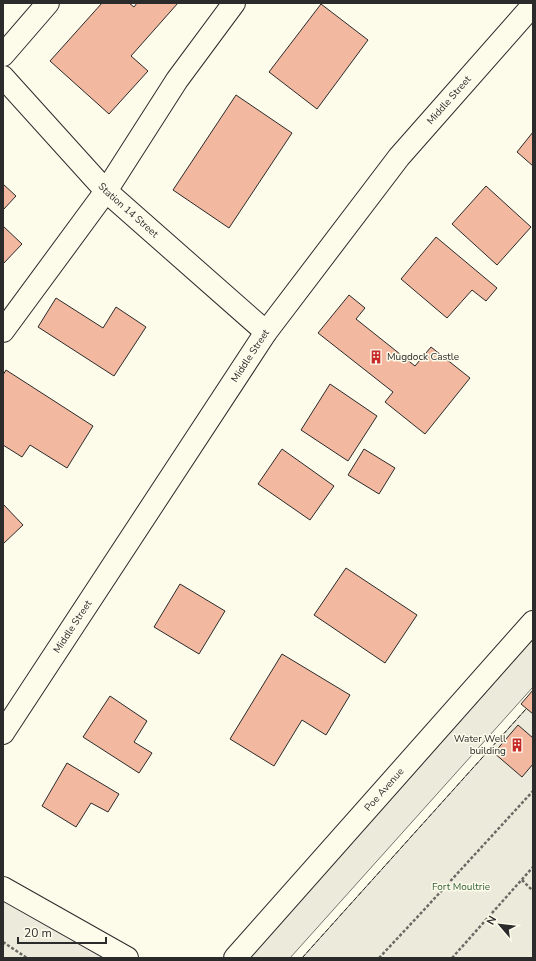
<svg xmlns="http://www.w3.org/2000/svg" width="536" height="961" font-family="'Nunito Sans',sans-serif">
  <rect width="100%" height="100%" fill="#fdfbea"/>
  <!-- green -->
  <g fill="#ecebdb" stroke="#74746e">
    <path d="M 533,701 L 533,958 L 302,958 L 526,709 Z"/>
    <path d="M 3,894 L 119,958 L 3,958 Z"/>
  </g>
  <!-- parking -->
  <path fill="#eceadb" stroke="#74746e" d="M 533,639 L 533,687 L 290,958 L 250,958 Z"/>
  <!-- building -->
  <g fill="#f2b8a0" stroke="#2b2b2b">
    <path d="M 102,3 L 129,3 L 134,7 L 137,3 L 178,3 L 131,56 L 148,71 L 109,114 L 50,61 Z"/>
    <path d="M 321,4 L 368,40 L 317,109 L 269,72 Z"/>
    <path d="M 236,95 L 292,133 L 229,228 L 173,190 Z"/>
    <path d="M 533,132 L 533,166 L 517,152 Z"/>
    <path d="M 3,184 L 16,196 L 3,210 Z"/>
    <path d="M 486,186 L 531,227 L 497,265 L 452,224 Z"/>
    <path d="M 3,226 L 22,244 L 3,264 Z"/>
    <path d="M 436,237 L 497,288 L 486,301 L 472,290 L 447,318 L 401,279 Z"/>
    <path d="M 349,295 L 365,308 L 356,319 L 415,366 L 431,347 L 470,378 L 425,434 L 385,402 L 393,392 L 318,333 Z"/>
    <path d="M 56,298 L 103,328 L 116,307 L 146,327 L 114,376 L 38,327 Z"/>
    <path d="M 6,370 L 93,426 L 67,468 L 30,445 L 22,457 L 3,445 L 3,375 Z"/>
    <path d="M 330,384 L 377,416 L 348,461 L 301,430 Z"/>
    <path d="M 282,449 L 334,486 L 310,520 L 258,484 Z"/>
    <path d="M 364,449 L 395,468 L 379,494 L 348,475 Z"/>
    <path d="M 3,504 L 23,525 L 3,544 Z"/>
    <path d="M 346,568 L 417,615 L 385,663 L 314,615 Z"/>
    <path d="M 180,584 L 225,611 L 199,654 L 154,627 Z"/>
    <path d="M 282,654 L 350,695 L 326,735 L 302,720 L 274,766 L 230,739 Z"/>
    <path d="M 533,690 L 533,714 L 521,704 Z"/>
    <path d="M 110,696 L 147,721 L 134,742 L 152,753 L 139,773 L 83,737 Z"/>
    <path d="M 518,725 L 533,738 L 533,764 L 522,777 L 494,753 Z"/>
    <path d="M 67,763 L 119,794 L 108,812 L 91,803 L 76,827 L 42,806 Z"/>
  </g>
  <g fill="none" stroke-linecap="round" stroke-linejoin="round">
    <!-- minor casing -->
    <g stroke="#2b2b2b" stroke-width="24">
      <g id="minor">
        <path d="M 3,55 L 48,3"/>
        <path id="s1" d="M 3,77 L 106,191 L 266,332"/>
        <path d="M 3,331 L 106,191 L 177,80 L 234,3"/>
        <path id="s2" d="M 3,733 L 266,332 L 399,157 L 533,5"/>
        <path d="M 3,888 L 127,958"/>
        <path id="s3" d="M 235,958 L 533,622"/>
      </g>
    </g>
    <!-- path -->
    <g stroke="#6a6964" stroke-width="2.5" stroke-dasharray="3 2" stroke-linecap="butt">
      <path d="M 522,880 L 533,891"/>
      <path d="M 3,942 L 27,958"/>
      <path d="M 379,958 L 422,912 L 533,791"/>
      <path d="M 452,958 L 533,867"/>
    </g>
    <!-- minor -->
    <use href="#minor" stroke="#fdfbea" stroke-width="22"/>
    <!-- fence -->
    <path stroke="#2b2b2b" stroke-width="1" stroke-dasharray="5 2" stroke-linecap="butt" d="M 302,958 L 526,709"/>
  </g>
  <!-- icons -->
  <defs>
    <g id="building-bare" transform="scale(1.08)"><path d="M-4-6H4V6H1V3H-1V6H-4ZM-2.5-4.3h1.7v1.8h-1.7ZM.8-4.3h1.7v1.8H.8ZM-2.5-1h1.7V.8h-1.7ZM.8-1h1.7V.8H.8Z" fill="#c62828" stroke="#fdfbea" stroke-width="2.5" paint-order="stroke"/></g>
  </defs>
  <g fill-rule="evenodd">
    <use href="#building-bare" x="376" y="357"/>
    <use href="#building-bare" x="517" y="745"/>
  </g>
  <g text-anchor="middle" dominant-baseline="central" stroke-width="3" stroke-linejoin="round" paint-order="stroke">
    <!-- street labels -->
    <g font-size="10" fill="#2b2b2b" stroke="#fdfbea">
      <text stroke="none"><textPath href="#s2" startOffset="775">Middle Street</textPath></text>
      <text stroke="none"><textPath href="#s1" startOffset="183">Station 14 Street</textPath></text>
      <text stroke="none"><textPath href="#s2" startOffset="451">Middle Street</textPath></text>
      <text stroke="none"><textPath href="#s2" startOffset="127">Middle Street</textPath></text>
      <text stroke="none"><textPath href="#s3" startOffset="225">Poe Avenue</textPath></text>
    </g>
    <!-- poi labels -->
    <g font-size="10" fill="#2b2b2b" stroke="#fdfbea" text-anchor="start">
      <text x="387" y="357">Mugdock Castle</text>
      <text x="506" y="739" text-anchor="end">Water Well<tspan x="506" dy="12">building</tspan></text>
    </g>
    <!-- park labels -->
    <g font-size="10" fill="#34623c" stroke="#fdfbea">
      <text x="461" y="887">Fort Moultrie</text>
    </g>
  </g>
  <!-- border -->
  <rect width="536" height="961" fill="none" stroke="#2b2b2b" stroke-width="8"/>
  <!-- north arrow -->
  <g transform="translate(500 925) rotate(298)" stroke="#fdfbea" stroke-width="3" paint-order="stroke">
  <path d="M0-3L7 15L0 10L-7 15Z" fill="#2b2b2b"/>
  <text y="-6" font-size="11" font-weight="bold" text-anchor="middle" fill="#2b2b2b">N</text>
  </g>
  <!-- scale -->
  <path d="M18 937v6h88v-6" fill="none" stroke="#2b2b2b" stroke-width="2"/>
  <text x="24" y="937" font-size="12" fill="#2b2b2b" stroke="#fdfbea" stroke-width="3" paint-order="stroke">20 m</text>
</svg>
